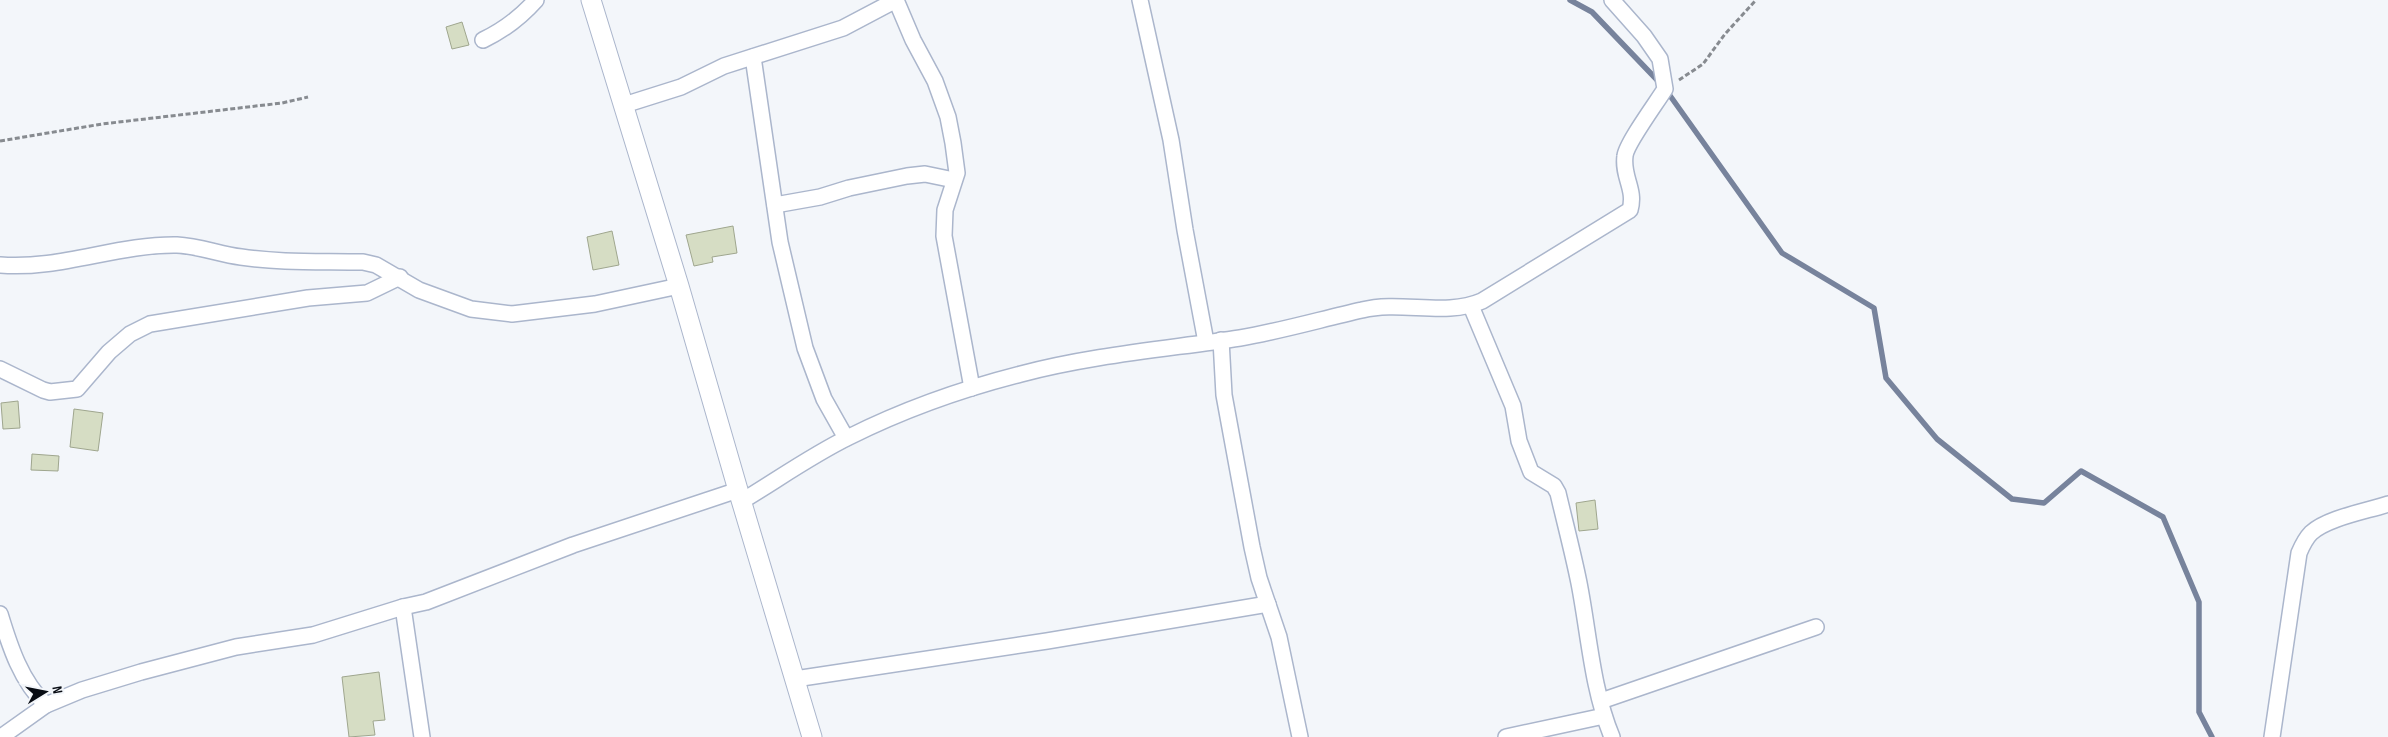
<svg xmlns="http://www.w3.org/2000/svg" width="2388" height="737" font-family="'Sofia Sans Condensed',sans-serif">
  <rect width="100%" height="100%" fill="#f3f6fa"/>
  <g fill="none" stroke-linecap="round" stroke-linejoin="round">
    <!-- stream -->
    <g stroke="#77839c" stroke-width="5.5">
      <path d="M 1570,0 L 1592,12 L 1660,83"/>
      <path d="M 1666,90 L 1782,253 L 1874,308 L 1886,378 L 1937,439 L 2012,499 L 2044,503 L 2081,471 L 2163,517 L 2199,602 L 2199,712 L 2212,737"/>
    </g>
  </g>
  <!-- building -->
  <g fill="#d6ddc4" stroke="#9fa68e">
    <path d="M 462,22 L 469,45 L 452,49 L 446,27 Z"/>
    <path d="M 733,226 L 737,253 L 712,257 L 713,262 L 694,266 L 686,235 Z"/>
    <path d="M 612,231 L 619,265 L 593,270 L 587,237 Z"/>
    <path d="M 18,401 L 20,428 L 3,429 L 1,403 Z"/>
    <path d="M 74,409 L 103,413 L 98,451 L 70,447 Z"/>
    <path d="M 32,454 L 59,456 L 58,471 L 31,470 Z"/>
    <path d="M 1595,500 L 1598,529 L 1579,531 L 1576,503 Z"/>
    <path d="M 379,672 L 385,720 L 373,721 L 375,735 L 349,737 L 342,677 Z"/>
  </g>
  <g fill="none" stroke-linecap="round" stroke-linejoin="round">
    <!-- minor casing -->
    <g stroke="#abb6cc" stroke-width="18">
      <g id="minor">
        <path d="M 896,0 L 913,40 L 935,81 L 948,117 L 953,143 L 957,173 L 945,210 L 944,236 L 972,388"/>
        <path d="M 1140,0 L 1171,140 L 1185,230 L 1206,342"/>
        <path d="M 483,40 C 504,30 520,18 536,0"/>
        <path d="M 753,57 L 780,242 L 805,348 L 824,399 L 846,438"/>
        <path d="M 624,105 L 681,87 L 724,66 L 843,28 L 896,0"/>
        <path d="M 775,205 L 820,197 L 849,188 L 907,176 L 925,174 L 954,180"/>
        <path d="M 0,265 C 60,270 117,244 177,245 C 199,246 219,254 241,257 C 281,263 322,261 363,262 L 376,265 L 419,290 L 471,309 L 512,314 L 595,304 L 679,286"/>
        <path d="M 1471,306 L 1513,406 L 1519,441 L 1531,472 L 1554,486 L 1558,493 C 1565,523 1573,553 1579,583 C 1589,634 1592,689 1612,737"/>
        <path d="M 1221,340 L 1224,395 L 1252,547 L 1259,578 L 1279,637 L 1300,737"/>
        <path d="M 0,369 L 43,390 L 50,392 L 77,389 L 109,352 L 130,334 L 150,324 L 308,298 L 367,293 L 400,277"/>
        <path d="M 742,501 C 777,480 812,455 849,437 C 903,410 962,389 1021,374 C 1093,355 1167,349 1240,338 C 1281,331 1322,319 1362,310 C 1401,300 1445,317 1482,301 L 1630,210 C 1636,189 1622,177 1625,156 C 1626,144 1657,102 1665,89 L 1660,59 L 1644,36 L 1612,0"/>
        <path d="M 403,607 L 422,737"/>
        <path d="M 0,614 C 10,647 21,681 46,705"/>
        <path d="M 795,679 L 1047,641 L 1268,604"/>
        <path d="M 1601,701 L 1816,627"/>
        <path d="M 1,737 L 46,705 L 82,690 L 141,672 L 236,647 L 313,635 L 403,607 L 426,602 L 573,545 L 738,490"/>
        <path d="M 1506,737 L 1604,716"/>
        <path d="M 2272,737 L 2299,553 C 2302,546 2305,539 2311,533 C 2327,518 2367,511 2388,504"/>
      </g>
    </g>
    <!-- tertiary casing -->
    <g stroke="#abb6cc" stroke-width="21">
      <path id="tertiary" d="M 591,0 L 679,286 L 738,490 L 812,737"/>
    </g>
    <!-- path -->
    <g stroke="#878b90" stroke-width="3" stroke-dasharray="5 2.5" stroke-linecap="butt">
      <path d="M 1679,80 L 1703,64 L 1725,34 L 1756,0"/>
      <path d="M 0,141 L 102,124 L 282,103 L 308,97"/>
    </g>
    <!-- minor -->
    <use href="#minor" stroke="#fff" stroke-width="15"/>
    <!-- tertiary -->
    <use href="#tertiary" stroke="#fff" stroke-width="19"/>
  </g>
  <!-- north arrow -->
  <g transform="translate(45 692) rotate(80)" stroke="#f3f6fa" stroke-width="4" paint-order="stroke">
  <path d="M0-4L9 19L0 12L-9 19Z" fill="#080c13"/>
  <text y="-8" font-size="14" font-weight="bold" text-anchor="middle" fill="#080c13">N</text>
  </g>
</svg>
